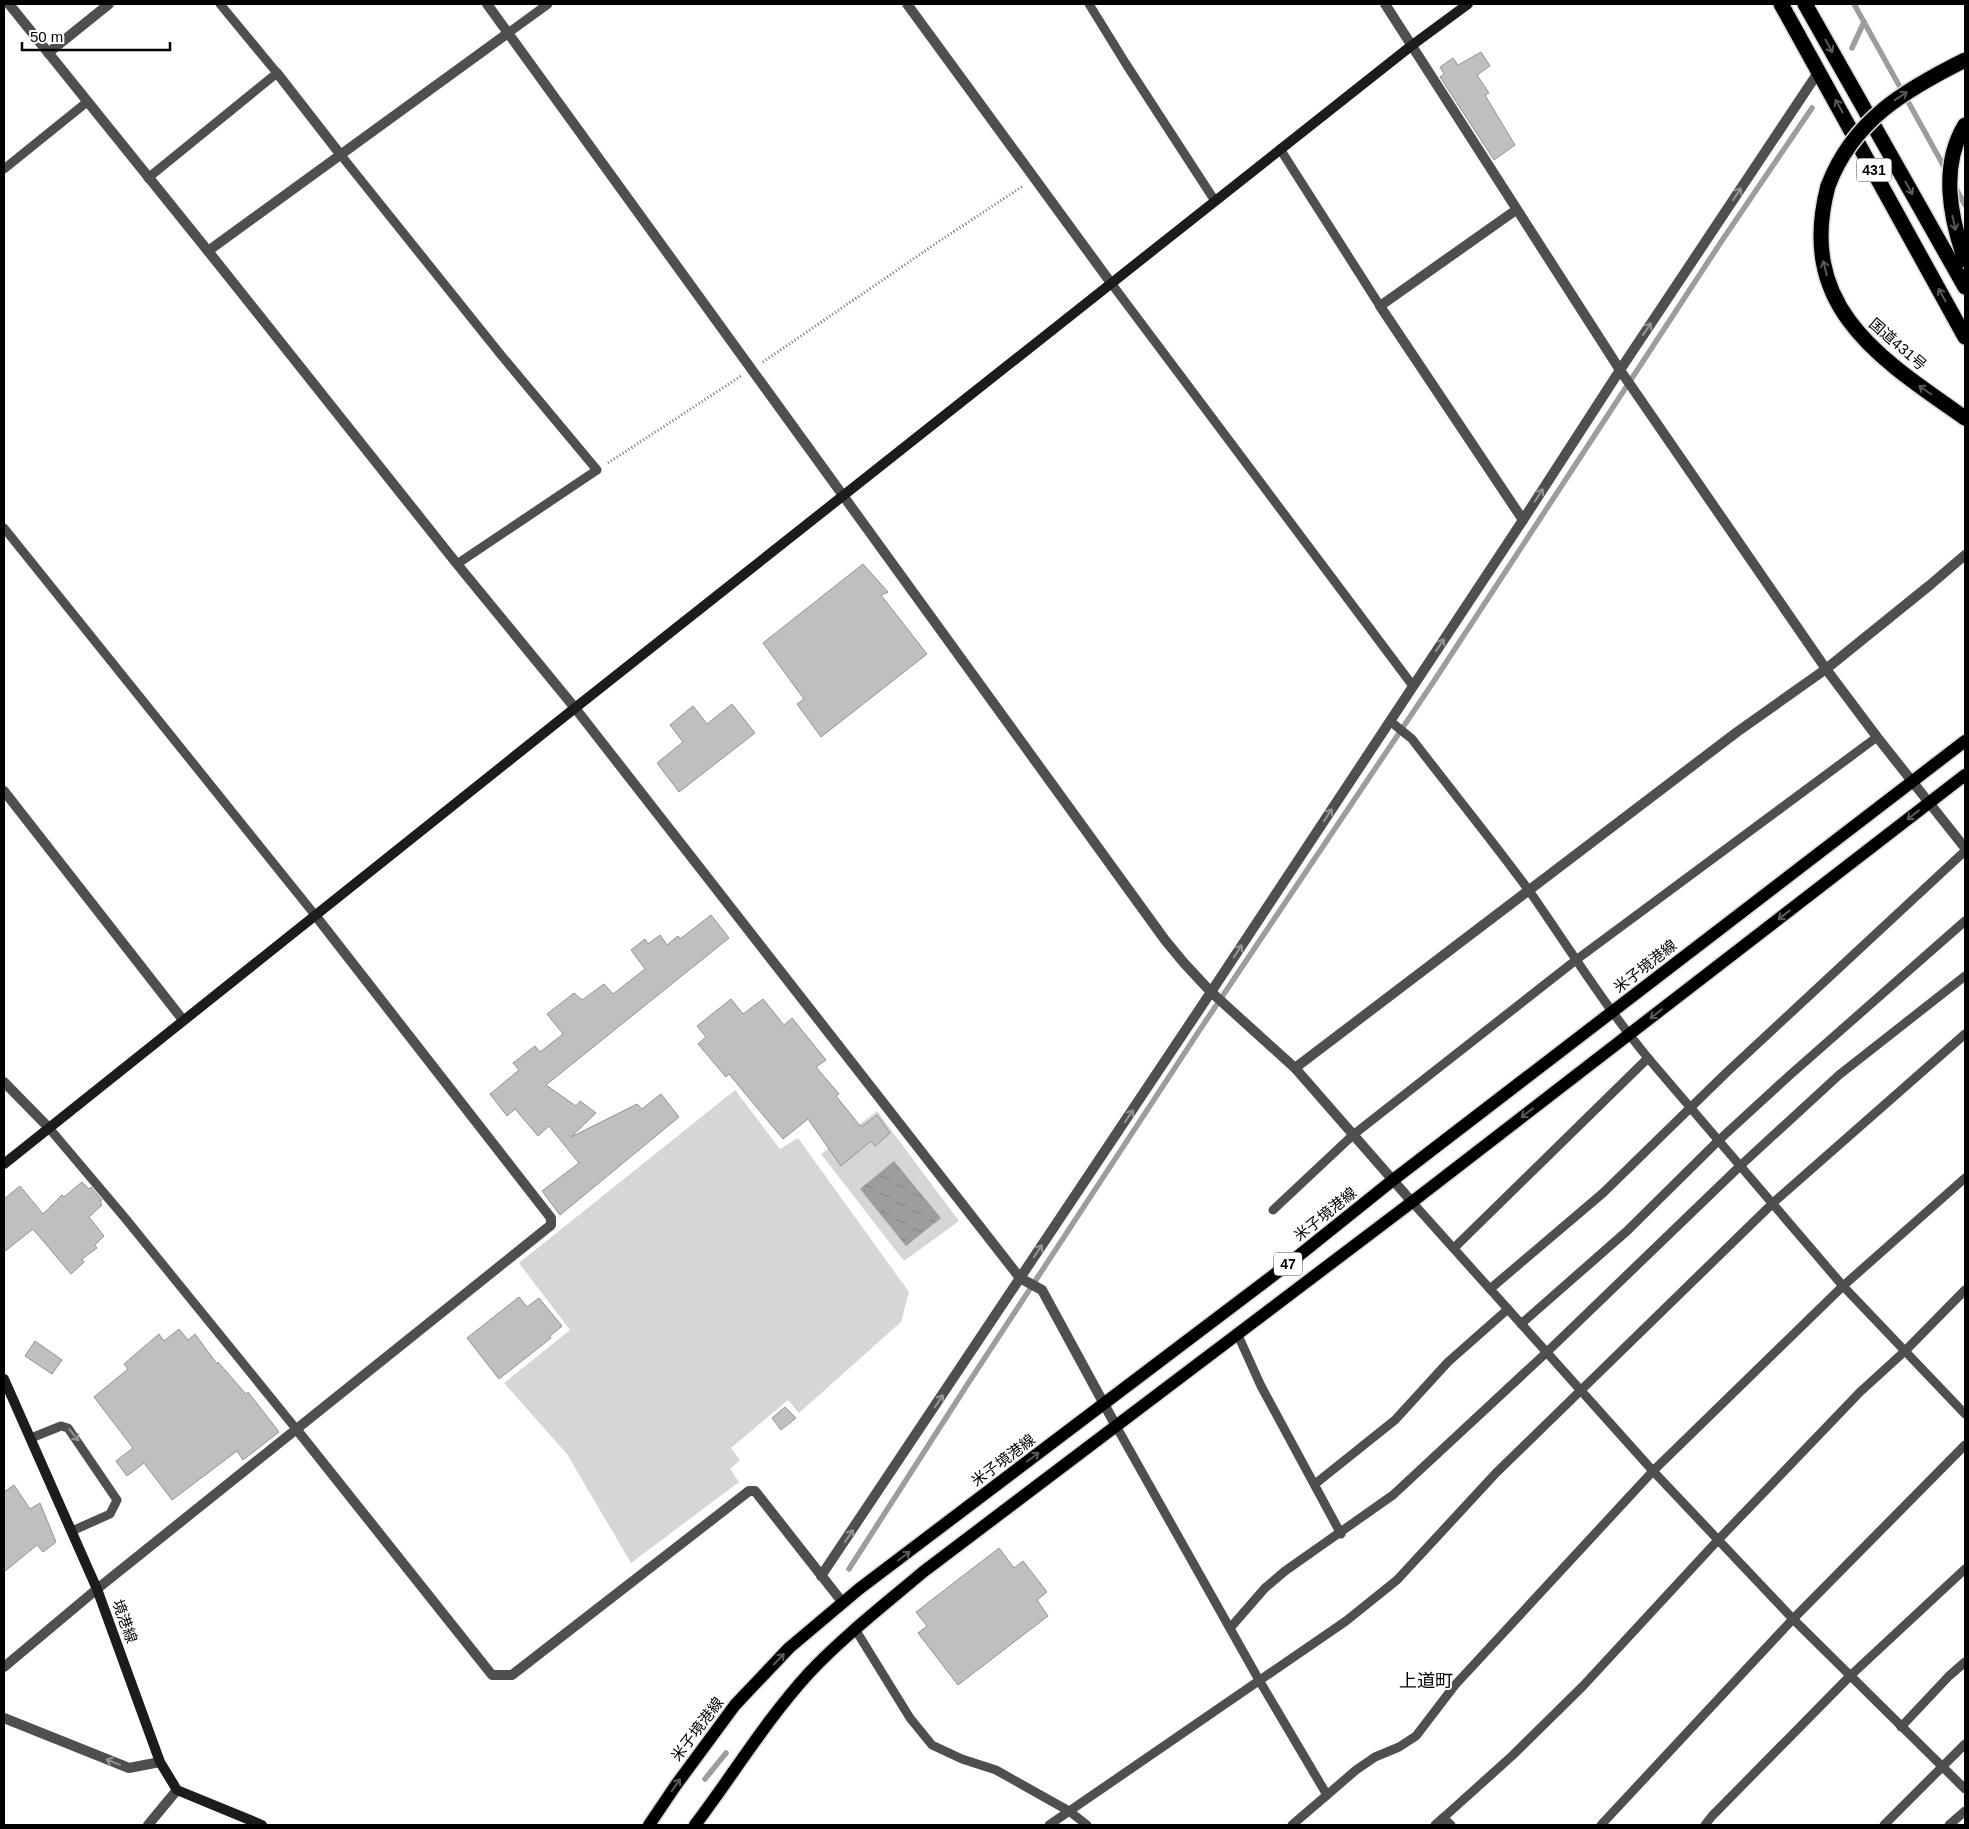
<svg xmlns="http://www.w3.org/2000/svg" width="1969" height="1829" font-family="Arial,'Noto Sans JP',sans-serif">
  <defs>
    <pattern id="water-ripples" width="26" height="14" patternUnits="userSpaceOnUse" patternTransform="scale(1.25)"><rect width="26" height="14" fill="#9d9d9d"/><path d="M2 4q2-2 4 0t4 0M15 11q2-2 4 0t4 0" fill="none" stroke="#858585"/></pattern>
  </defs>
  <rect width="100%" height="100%" fill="#fff"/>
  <!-- green -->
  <g fill="#d6d6d6">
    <path d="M 735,1090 L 780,1149 L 798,1138 L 909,1292 L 901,1322 L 799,1413 L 788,1400 L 731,1448 L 740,1460 L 730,1469 L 739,1482 L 631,1563 L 567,1454 L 504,1383 L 570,1330 L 519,1263 Z"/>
    <path d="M 877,1111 L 959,1221 L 904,1261 L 821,1154 Z"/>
  </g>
  <!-- water -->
  <path fill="url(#water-ripples)" d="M 894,1161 L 941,1218 L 906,1246 L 860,1189 Z"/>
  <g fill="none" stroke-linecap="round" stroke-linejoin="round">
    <!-- stream -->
    <g stroke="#9d9d9d" stroke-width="5.5">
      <path d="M 1854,4 L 1947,172"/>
      <path d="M 1852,48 L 1864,22"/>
      <path d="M 1954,185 L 1965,205"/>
      <path d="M 849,1569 L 967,1385 L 1199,1031 L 1432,684 L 1721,242 L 1812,108"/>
      <path d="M 705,1779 L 726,1753"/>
    </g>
  </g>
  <!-- building -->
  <g fill="#bfbfbf" stroke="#939393">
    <path d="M 1481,52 L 1490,66 L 1477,75 L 1489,93 L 1485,95 L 1515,145 L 1494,160 L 1440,77 L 1444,74 L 1440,67 L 1453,58 L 1458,65 Z"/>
    <path d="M 863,564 L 888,592 L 881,595 L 927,654 L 821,737 L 797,704 L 804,699 L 763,643 Z"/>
    <path d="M 732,704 L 755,733 L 679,792 L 657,763 L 683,742 L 670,725 L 693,706 L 707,724 Z"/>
    <path d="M 711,915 L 729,938 L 546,1085 L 576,1106 L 580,1101 L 596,1113 L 571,1137 L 637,1104 L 642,1109 L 661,1094 L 679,1117 L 560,1215 L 542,1191 L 579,1163 L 549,1126 L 538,1136 L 515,1109 L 507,1116 L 490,1094 L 519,1070 L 513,1063 L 535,1046 L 540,1052 L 563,1034 L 547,1014 L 574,993 L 582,1000 L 604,984 L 613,994 L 645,969 L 631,950 L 645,939 L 648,944 L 660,935 L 667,945 L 678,936 L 680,939 Z"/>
    <path d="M 731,999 L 743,1014 L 763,999 L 784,1025 L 792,1018 L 826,1060 L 816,1067 L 839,1094 L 836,1096 L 861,1127 L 877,1115 L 890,1133 L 875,1146 L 871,1141 L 841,1166 L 808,1119 L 783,1139 L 729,1074 L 726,1077 L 698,1044 L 706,1037 L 697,1026 Z"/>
    <path d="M 82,1182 L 89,1189 L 91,1187 L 102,1200 L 100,1201 L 102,1205 L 89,1217 L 104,1236 L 95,1245 L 97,1248 L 82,1259 L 84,1262 L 71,1274 L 33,1229 L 4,1252 L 4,1199 L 20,1186 L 43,1214 L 62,1195 L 64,1197 Z"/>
    <path d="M 519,1297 L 527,1307 L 539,1298 L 562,1326 L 550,1336 L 551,1338 L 499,1379 L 467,1338 Z"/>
    <path d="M 179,1329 L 188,1340 L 195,1334 L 217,1364 L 218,1362 L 246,1394 L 248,1392 L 279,1432 L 243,1460 L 237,1451 L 172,1500 L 144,1463 L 127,1476 L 116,1461 L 133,1448 L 94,1397 L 128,1369 L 124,1364 L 159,1334 L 164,1341 Z"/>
    <path d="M 35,1341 L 62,1360 L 52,1374 L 25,1356 Z"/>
    <path d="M 785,1407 L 796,1418 L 781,1430 L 772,1418 Z"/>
    <path d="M 14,1485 L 30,1509 L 40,1503 L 56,1542 L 43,1552 L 37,1545 L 4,1572 L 4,1492 Z"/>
    <path d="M 999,1548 L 1014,1568 L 1023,1561 L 1047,1592 L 1037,1600 L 1048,1616 L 958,1685 L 918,1633 L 927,1626 L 916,1612 Z"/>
  </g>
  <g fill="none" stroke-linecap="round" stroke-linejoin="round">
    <!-- primary casing -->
    <g stroke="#dbdbdb" stroke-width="15">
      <g id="primary">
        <path d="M 649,1825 L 676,1785 L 735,1705 L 789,1648 L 859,1589 L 1287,1265 L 1393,1180 L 1965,741"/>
        <path d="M 695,1825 C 733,1775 766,1720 809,1673 C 844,1636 884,1605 923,1572 L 1412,1202 L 1965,775"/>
      </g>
    </g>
    <!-- highway casing -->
    <g stroke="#dbdbdb" stroke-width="18">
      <g id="highway">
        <path d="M 1781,4 L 1965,337"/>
        <path d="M 1805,4 L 1965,287"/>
        <path d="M 1965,125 C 1940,166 1950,217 1965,260"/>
        <path d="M 1828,186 C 1796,307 1879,358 1965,418"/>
      </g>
    </g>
    <!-- path -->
    <g stroke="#717171" stroke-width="3" stroke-dasharray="1 2.5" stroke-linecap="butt">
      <path d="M 763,362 L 938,242 L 1023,186"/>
      <path d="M 608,463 L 741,376"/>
    </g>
    <!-- lane -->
    <g stroke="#4f4f4f" stroke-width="9">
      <path d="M 1089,4 L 1126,64 L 1215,201"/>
      <path d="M 508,33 L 548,4"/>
      <path d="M 1280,149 L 1380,306"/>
      <path d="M 340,154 L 501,355 L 597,470 L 457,564"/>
      <path d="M 4,169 L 87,102"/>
      <path d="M 148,178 L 277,73 L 220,4"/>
      <path d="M 1111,283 L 1413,686"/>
      <path d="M 4,528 L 315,915"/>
      <path d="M 1390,721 L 1412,739 C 1451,790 1492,840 1530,892 C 1569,948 1605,1006 1648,1058 L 1843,1286 L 1965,1414"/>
      <path d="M 49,1128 L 125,1218 L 297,1430"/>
      <path d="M 1412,1202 L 1653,1471 L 1793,1619 L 1965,1789"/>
      <path d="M 1273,1210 L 1353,1135 L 1576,960 L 1877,737"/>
      <path d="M 1454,1248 L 1648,1058"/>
      <path d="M 1490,1289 L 1603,1193 L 1726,1073 L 1965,851"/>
      <path d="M 1521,1324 L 1627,1231 L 1719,1140 L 1790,1075 L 1965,921"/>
      <path d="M 1237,1333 L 1261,1386 L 1341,1534"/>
      <path d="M 1116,1426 L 1259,1680 L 1327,1795 L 1292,1825"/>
      <path d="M 31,1438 L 61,1426 L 68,1428 L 117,1500 L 110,1514 L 72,1531"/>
      <path d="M 1315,1484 L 1395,1420 L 1448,1362 L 1508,1309"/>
      <path d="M 1231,1627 L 1265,1588 L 1285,1571 L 1393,1495 L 1547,1352 L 1740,1166 L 1839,1075 L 1965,976"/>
      <path d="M 855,1629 L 910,1718 L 932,1745 L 962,1759 L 996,1770 L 1069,1811 L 1087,1825"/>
      <path d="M 1901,1727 L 1949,1676 L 1965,1662"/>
      <path d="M 1327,1795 L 1356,1770 L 1375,1757 L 1399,1747 L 1416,1736 L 1455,1685 L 1653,1471 L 1843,1286 L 1965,1178"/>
      <path d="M 1443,1818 L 1513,1755 L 1583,1686 L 1718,1540 L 1860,1392 L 1905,1351 L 1965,1290"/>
      <path d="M 1049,1825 L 1346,1621 L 1397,1580 L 1496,1473 L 1773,1203 L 1965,1034"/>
      <path d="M 1435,1825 L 1443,1818 L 1451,1825"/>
      <path d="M 1601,1825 L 1793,1619 L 1965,1445"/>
      <path d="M 1705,1825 L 1712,1816 L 1850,1676 L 1965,1569"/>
      <path d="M 1884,1825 L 1965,1744"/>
      <path d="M 1949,1825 L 1965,1811"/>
    </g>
    <!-- street -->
    <g stroke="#4f4f4f" stroke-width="10">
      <path d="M 9,4 L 208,251 L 457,564 L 575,708 L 1020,1278 L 1042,1290 L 1116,1426"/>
      <path d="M 487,4 L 1165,940 L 1184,963 L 1211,992 L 1295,1068 L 1412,1202"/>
      <path d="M 907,4 L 1111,283"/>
      <path d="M 1385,4 L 1620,370 L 1826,669 L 1877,737 L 1965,848"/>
      <path d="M 48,53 L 109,4"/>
      <path d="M 277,73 L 340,154"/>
      <path d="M 1516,210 L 1380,306 L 1523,520"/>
      <path d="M 208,251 L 508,33"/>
      <path d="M 4,791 L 183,1020"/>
      <path d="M 1295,1068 L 1737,732 L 1826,669 L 1930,585 L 1965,555"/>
      <path d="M 4,1082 L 49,1128"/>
      <path d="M 297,1430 L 492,1675 L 512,1675 L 749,1491 L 755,1491 L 843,1603"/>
      <path d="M 821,1576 L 1211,992 L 1523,520 L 1620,370 L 1819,71"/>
      <path d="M 4,1667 L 97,1589 L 551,1225 L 551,1218 L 315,915"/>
      <path d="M 4,1718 L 129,1768 L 160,1762"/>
      <path d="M 148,1825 L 177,1790"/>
    </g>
    <!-- secondary -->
    <g stroke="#1c1c1c" stroke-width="10">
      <path d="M 4,1164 L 575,708 L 1411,46 L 1468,4"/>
      <path d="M 4,1379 L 97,1589 L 160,1762 L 177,1790 L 262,1825"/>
    </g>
    <!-- primary -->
    <use href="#primary" stroke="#000" stroke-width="12"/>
    <!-- highway -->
    <use href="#highway" stroke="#000" stroke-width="15"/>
    <!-- highway-bridge casing -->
    <g stroke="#dbdbdb" stroke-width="18" stroke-linecap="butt">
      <path id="highway-bridge" d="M 1828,186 C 1853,120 1905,90 1965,60"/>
    </g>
    <!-- highway-bridge -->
    <use href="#highway-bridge" stroke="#000" stroke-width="15"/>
  </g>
  <!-- one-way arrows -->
  <defs><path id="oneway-shaft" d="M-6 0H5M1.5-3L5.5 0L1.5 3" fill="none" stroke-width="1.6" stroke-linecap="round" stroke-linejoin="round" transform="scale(1.25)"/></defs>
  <g stroke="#595959">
    <use href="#oneway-shaft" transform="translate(1829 46) rotate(61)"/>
    <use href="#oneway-shaft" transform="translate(1901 96) rotate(-33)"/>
    <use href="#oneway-shaft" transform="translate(1839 106) rotate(-119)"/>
    <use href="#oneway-shaft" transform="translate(1909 188) rotate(61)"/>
    <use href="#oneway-shaft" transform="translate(1954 223) rotate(78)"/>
    <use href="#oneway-shaft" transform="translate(1825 268) rotate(-104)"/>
    <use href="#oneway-shaft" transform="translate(1942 295) rotate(-119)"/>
    <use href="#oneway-shaft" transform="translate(1925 390) rotate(-145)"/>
    <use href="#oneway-shaft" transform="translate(1913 815) rotate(142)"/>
    <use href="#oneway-shaft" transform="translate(1784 915) rotate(142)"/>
    <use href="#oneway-shaft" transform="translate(1656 1014) rotate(142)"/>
    <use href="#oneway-shaft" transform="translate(1527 1113) rotate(142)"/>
    <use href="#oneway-shaft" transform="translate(1033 1457) rotate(-37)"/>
    <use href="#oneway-shaft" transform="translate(904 1556) rotate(-37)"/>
    <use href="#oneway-shaft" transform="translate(779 1659) rotate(-47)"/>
    <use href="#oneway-shaft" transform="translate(676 1785) rotate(-55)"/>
  </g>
  <g stroke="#959595">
    <use href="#oneway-shaft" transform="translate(1737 194) rotate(-56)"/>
    <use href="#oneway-shaft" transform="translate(1647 329) rotate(-56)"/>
    <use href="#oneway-shaft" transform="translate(1539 495) rotate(-57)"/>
    <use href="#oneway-shaft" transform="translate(1440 645) rotate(-56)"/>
    <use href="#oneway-shaft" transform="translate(1328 815) rotate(-57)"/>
    <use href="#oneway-shaft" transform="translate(1238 951) rotate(-57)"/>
    <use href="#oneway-shaft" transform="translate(1129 1116) rotate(-56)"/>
    <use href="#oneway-shaft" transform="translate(1038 1251) rotate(-56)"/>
    <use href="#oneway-shaft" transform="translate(939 1401) rotate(-56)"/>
    <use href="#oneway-shaft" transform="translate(74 1435) rotate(51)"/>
    <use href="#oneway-shaft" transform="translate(849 1536) rotate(-56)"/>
    <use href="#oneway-shaft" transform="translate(113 1762) rotate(-158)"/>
  </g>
  <g text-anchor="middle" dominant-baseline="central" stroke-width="4" stroke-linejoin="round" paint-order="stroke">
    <!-- shield labels -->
    <g fill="#fff" stroke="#4c4c4c" stroke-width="1">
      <rect x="1856.5" y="158.5" width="35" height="23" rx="4"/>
      <rect x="1274" y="1252.5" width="28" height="23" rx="4"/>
    </g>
    <g font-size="14" font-weight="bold" fill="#000">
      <text x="1874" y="170">431</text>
      <text x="1288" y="1264">47</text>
    </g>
    <!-- street labels -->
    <g font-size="15" fill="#000" stroke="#fff">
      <text transform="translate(1898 344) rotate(41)">国道431号</text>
      <text transform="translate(1645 966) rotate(-38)">米子境港線</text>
      <text transform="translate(1325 1214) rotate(-39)">米子境港線</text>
      <text transform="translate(1003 1460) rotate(-37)">米子境港線</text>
      <text transform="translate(125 1621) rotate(70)">境港線</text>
      <text transform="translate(697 1729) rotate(-53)">米子境港線</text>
    </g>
    <!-- quarter labels -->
    <g font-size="18" fill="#000" stroke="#fff">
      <text x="1426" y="1681">上道町</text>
    </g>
  </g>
  <!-- border -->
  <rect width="1969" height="1829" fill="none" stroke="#000000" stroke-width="10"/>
  <!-- scale -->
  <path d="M22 42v8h148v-8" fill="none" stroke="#000000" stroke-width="2.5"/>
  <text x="30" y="42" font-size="15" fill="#000000" stroke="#ffffff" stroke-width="4" paint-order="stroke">50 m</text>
</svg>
